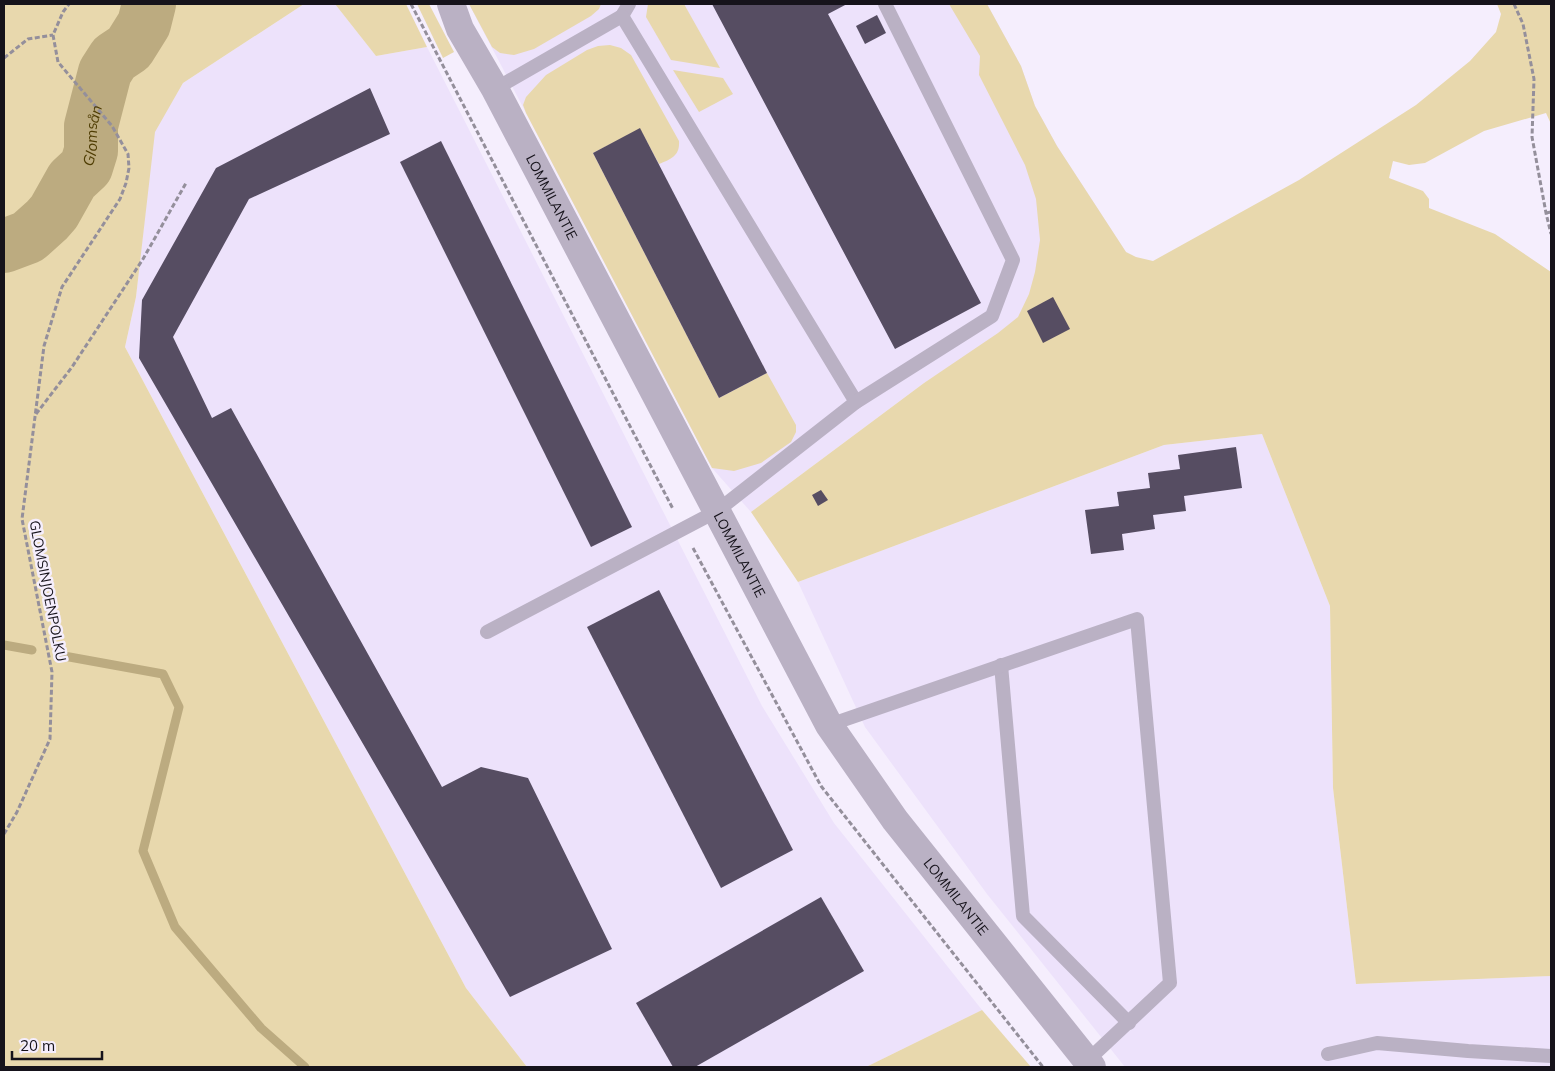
<svg xmlns="http://www.w3.org/2000/svg" width="1555" height="1071" font-family="Mulish,sans-serif">
  <rect width="100%" height="100%" fill="#f5eefd"/>
  <!-- built -->
  <g fill="#ede2fb">
    <path d="M 304,4 L 335,4 L 376,56 L 427,47 L 762,706 L 834,823 L 982,1010 L 866,1067 L 527,1067 L 466,988 L 125,347 L 136,297 L 154,132 L 183,83 Z"/>
    <path d="M 469,4 L 987,4 L 1021,66 L 1035,106 L 1057,146 L 1126,252 L 924,383 L 751,512 L 712,468 Z"/>
    <path d="M 1262,434 L 1330,606 L 1333,788 L 1356,984 L 1551,976 L 1551,1067 L 1125,1067 L 987,894 L 865,727 L 798,582 L 1164,445 Z"/>
  </g>
  <!-- green -->
  <g fill="#e8d8ad">
    <path d="M 5,4 L 304,4 L 183,83 L 155,132 L 136,297 L 125,347 L 466,988 L 527,1067 L 4,1067 L 4,5 Z"/>
    <path d="M 335,4 L 406,4 L 427,47 L 376,56 Z"/>
    <path d="M 417,4 L 429,4 L 454,52 L 443,58 Z"/>
    <path d="M 469,4 L 601,4 L 599,9 L 591,16 L 534,49 L 514,55 L 500,53 L 492,47 Z"/>
    <path d="M 648,4 L 684,4 L 720,68 L 671,60 L 646,17 Z"/>
    <path d="M 949,4 L 987,4 L 1021,66 L 1035,106 L 1057,146 L 1126,252 L 1136,257 L 1153,261 L 1299,180 L 1416,105 L 1470,61 L 1496,32 L 1501,14 L 1497,4 L 1551,4 L 1551,124 L 1546,113 L 1484,131 L 1425,163 L 1409,165 L 1393,161 L 1389,178 L 1423,191 L 1429,199 L 1429,208 L 1495,234 L 1551,272 L 1551,976 L 1356,984 L 1333,788 L 1330,606 L 1262,434 L 1164,445 L 798,582 L 751,512 L 924,383 L 998,333 L 1018,317 L 1029,294 L 1035,272 L 1040,240 L 1036,199 L 1025,165 L 979,75 L 980,56 Z"/>
    <path d="M 610,45 L 621,48 L 631,55 L 679,141 C 680,156 671,159 659,164 L 640,129 L 593,153 L 719,398 L 767,373 L 796,425 L 796,432 L 791,442 L 761,463 L 734,471 L 712,468 L 526,113 L 523,105 L 526,97 L 546,75 L 587,50 L 598,46 Z"/>
    <path d="M 673,70 L 723,78 L 733,94 L 699,112 Z"/>
    <path d="M 982,1010 L 1031,1067 L 866,1067 Z"/>
  </g>
  <g fill="none" stroke-linecap="round" stroke-linejoin="round">
    <!-- stream -->
    <g stroke="#bcab80" stroke-width="9">
      <path d="M 4,645 L 32,650"/>
      <path d="M 64,656 L 163,674 L 179,707 L 143,851 L 175,927 L 261,1028 L 305,1067"/>
    </g>
    <!-- river -->
    <path stroke="#bcab80" stroke-width="54" id="s1" d="M 4,246 L 28,237 L 47,220 L 54,212 L 72,180 L 86,167 L 91,151 L 91,126 L 105,72 L 114,58 L 129,48 L 144,24 L 149,4"/>
  </g>
  <!-- building -->
  <g fill="#564d62">
    <path d="M 712,4 L 847,4 L 828,14 L 981,303 L 895,349 Z"/>
    <path d="M 877,15 L 886,33 L 865,44 L 856,26 Z"/>
    <path d="M 370,88 L 390,134 L 249,199 L 173,337 L 212,418 L 231,408 L 442,787 L 481,767 L 528,778 L 612,949 L 510,997 L 139,358 L 142,300 L 216,168 Z"/>
    <path d="M 640,128 L 767,373 L 719,398 L 593,153 Z"/>
    <path d="M 441,141 L 632,527 L 591,547 L 400,162 Z"/>
    <path d="M 1053,297 L 1070,329 L 1043,343 L 1027,311 Z"/>
    <path d="M 1236,447 L 1242,488 L 1184,496 L 1186,511 L 1153,515 L 1155,529 L 1122,534 L 1124,550 L 1091,554 L 1085,510 L 1119,506 L 1117,492 L 1150,488 L 1148,473 L 1180,469 L 1178,455 Z"/>
    <path d="M 821,490 L 828,500 L 818,506 L 812,495 Z"/>
    <path d="M 659,590 L 793,850 L 721,888 L 587,627 Z"/>
    <path d="M 821,897 L 864,971 L 695,1067 L 673,1067 L 636,1003 Z"/>
  </g>
  <g fill="none" stroke-linecap="round" stroke-linejoin="round">
    <!-- path -->
    <g stroke="#948f9b" stroke-width="3" stroke-dasharray="5 2.5" stroke-linecap="butt">
      <path d="M 411,4 L 673,509"/>
      <path d="M 1514,4 L 1523,24 L 1534,79 L 1532,137 L 1546,213 L 1551,234"/>
      <path d="M 4,58 L 28,39 L 53,35"/>
      <path d="M 1546,213 L 1551,212"/>
      <path d="M 36,414 L 72,367 L 143,259 L 186,183"/>
      <path d="M 693,548 L 821,786 L 1043,1067"/>
      <path d="M 4,834 L 17,812 L 50,739 L 52,672 L 22,519 L 44,346 L 62,287 L 120,199 L 126,183 L 129,168 L 128,154 L 112,126 L 58,62 L 53,35 L 63,12 L 69,4"/>
    </g>
    <!-- service -->
    <g stroke="#bab1c4" stroke-width="14">
      <path d="M 622,16 L 629,4"/>
      <path d="M 495,89 L 622,16 L 856,402"/>
      <path d="M 487,632 L 717,511 L 856,402 L 992,316 L 1013,260 L 885,4"/>
      <path d="M 1001,665 L 1023,916 L 1129,1023"/>
      <path d="M 829,725 L 1137,619 L 1170,983 L 1087,1061"/>
      <path d="M 1328,1054 L 1377,1043 L 1468,1051 L 1551,1056"/>
    </g>
    <!-- minor -->
    <path stroke="#bab1c4" stroke-width="28" id="s2" d="M 451,4 L 460,29 L 495,89 L 829,725 L 895,820 L 1092,1067"/>
  </g>
  <g text-anchor="middle" dominant-baseline="central" stroke-width="5" stroke-linejoin="round" paint-order="stroke">
    <!-- street labels -->
    <g font-size="14" fill="#16131b" stroke="#f5eefd">
      <text stroke="none"><textPath href="#s2" startOffset="218">LOMMILANTIE</textPath></text>
      <text stroke="none"><textPath href="#s2" startOffset="622">LOMMILANTIE</textPath></text>
      <text transform="translate(48 591) rotate(79)">GLOMSINJOENPOLKU</text>
      <text stroke="none"><textPath href="#s2" startOffset="1028">LOMMILANTIE</textPath></text>
    </g>
    <!-- water labels -->
    <g font-size="15" font-style="italic" fill="#4f3d03" stroke="#f5eefd">
      <text stroke="none"><textPath href="#s1" startOffset="150">Glomsån</textPath></text>
    </g>
  </g>
  <!-- border -->
  <rect width="1555" height="1071" fill="none" stroke="#16131b" stroke-width="10"/>
  <!-- scale -->
  <path d="M12 1051v8h90v-8" fill="none" stroke="#16131b" stroke-width="2.5"/>
  <text x="20" y="1051" font-size="15" fill="#16131b" stroke="#f5eefd" stroke-width="4" paint-order="stroke">20 m</text>
</svg>
